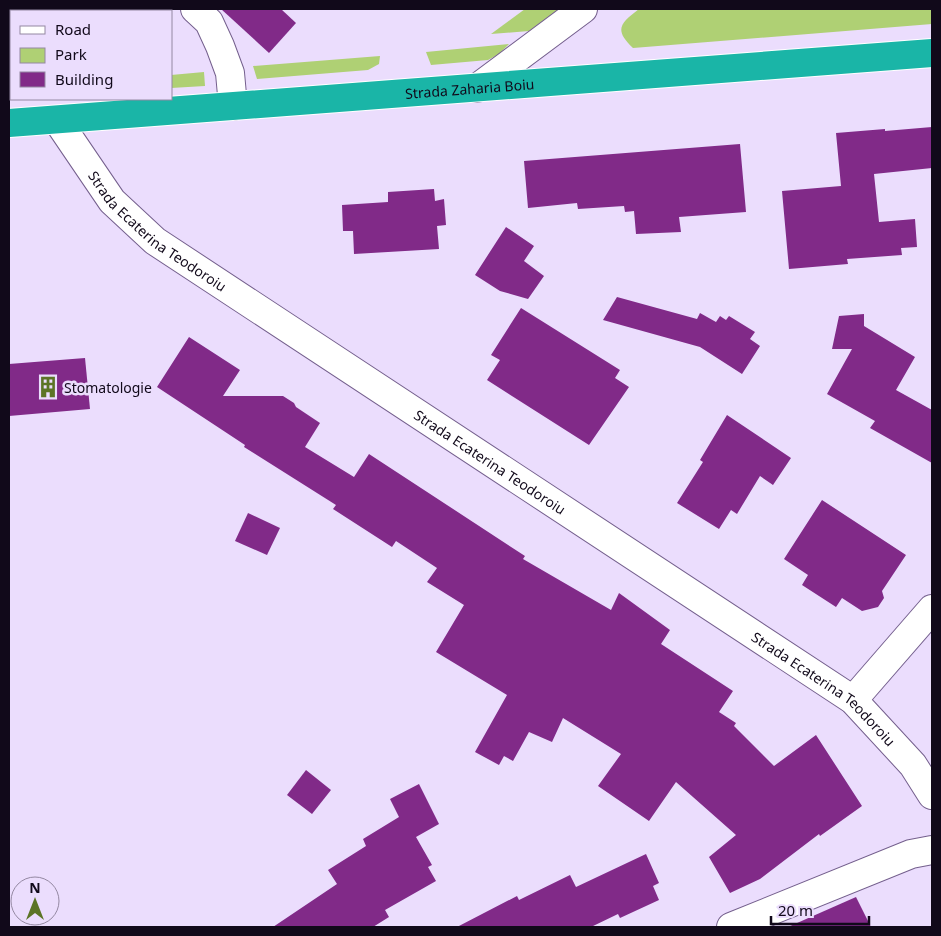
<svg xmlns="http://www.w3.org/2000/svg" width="941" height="936" font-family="'Noto Sans',sans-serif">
  <rect width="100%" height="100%" fill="#ebddfd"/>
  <!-- green -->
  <g fill="#afd074">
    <path d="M 525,9 L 559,9 L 529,31 L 491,34 Z"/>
    <path d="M 639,9 L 932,9 L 932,24 L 633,48 C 613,29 621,23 639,9 Z"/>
    <path d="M 509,44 L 499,54 L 488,60 L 431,65 L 426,52 Z"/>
    <path d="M 380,56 L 379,64 L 368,70 L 257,79 L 253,66 Z"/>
    <path d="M 204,72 L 205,86 L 171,88 L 171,75 Z"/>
  </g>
  <!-- building -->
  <g fill="#812a88">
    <path d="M 221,9 L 281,9 L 296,23 L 269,53 Z"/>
    <path d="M 932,127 L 932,168 L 874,174 L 879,222 L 915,219 L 917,247 L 901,248 L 902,255 L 847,259 L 848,264 L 789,269 L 782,191 L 841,186 L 836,133 L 885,129 L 885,131 Z"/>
    <path d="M 740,144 L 746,212 L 679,217 L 681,232 L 636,234 L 634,211 L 625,212 L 624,206 L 578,209 L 577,203 L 528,208 L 524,161 Z"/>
    <path d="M 434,189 L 435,201 L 444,199 L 446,225 L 437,226 L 439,249 L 354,254 L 353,231 L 343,231 L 342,205 L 388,202 L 388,192 Z"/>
    <path d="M 506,227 L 534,246 L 524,261 L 544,276 L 528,299 L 500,291 L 475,275 Z"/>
    <path d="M 617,297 L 697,319 L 700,313 L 716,322 L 720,316 L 726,320 L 729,316 L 755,332 L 750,339 L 760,346 L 742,374 L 700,347 L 603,320 Z"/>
    <path d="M 521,308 L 620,370 L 615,378 L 629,387 L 589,445 L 487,380 L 500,360 L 491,355 Z"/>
    <path d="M 864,314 L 864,326 L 915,357 L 896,390 L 932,410 L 932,463 L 870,428 L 875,421 L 827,394 L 852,349 L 832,349 L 839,316 Z"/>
    <path d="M 189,337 L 240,370 L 223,396 L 283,396 L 294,403 L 296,407 L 320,423 L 305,447 L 354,477 L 369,454 L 525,556 L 523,559 L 611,610 L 619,593 L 670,630 L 661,644 L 733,691 L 719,712 L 736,723 L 734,726 L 774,766 L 816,735 L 862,806 L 820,836 L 819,834 L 760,879 L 730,893 L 709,857 L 736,835 L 676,782 L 649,821 L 598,786 L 621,754 L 563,718 L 552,742 L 529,732 L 513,761 L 504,756 L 499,765 L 475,752 L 507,695 L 436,652 L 464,605 L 427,582 L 437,568 L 396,541 L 392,547 L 333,509 L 336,505 L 244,447 L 245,445 L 157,387 Z"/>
    <path d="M 85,358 L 90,409 L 9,416 L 9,364 Z"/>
    <path d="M 727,415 L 791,458 L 773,485 L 760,476 L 737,514 L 731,510 L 719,529 L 677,503 L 703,462 L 700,460 Z"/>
    <path d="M 822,500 L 906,555 L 882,591 L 884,598 L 878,607 L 862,611 L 842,598 L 836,607 L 802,585 L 808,575 L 784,559 Z"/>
    <path d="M 248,513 L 280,528 L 267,555 L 235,541 Z"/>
    <path d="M 306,770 L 331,790 L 312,814 L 287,795 Z"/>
    <path d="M 419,784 L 439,824 L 416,837 L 432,865 L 428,867 L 436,881 L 385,910 L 389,917 L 373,927 L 273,927 L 337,884 L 328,870 L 366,846 L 363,839 L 399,817 L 390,799 Z"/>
    <path d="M 646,854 L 659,883 L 653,886 L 659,900 L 620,918 L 618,914 L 591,927 L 457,927 L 517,896 L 519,900 L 570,875 L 576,887 Z"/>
    <path d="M 856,897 L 871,927 L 788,927 Z"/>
  </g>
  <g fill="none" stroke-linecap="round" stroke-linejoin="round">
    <!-- minor casing -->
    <g stroke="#745f8d" stroke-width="30">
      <g id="minor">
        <path d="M 195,9 L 209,22 L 220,46 L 230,73 L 233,106"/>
        <path d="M 477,88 L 583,9"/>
        <path id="s1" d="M 57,120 L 112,201 L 155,241 L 853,700 L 913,765 L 932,795"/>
        <path d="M 853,700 L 932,609"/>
        <path d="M 731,927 L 911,854 L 932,850"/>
      </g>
    </g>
    <!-- highway casing -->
    <g stroke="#fff" stroke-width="30">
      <g id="highway">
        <path id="s2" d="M 9,123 L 932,53"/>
      </g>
    </g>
    <!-- minor -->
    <use href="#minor" stroke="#fff" stroke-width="28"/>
    <!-- highway -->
    <use href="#highway" stroke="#1ab5a7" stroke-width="28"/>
  </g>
  <!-- icons -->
  <defs>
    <g id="building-bare" transform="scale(1.725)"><path d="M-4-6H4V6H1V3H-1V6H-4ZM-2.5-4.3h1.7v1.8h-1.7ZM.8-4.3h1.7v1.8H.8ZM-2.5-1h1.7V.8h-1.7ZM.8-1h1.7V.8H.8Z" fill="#5c7426" stroke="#ebddfd" stroke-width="2.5" paint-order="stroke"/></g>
  </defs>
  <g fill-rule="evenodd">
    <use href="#building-bare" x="48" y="387"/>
  </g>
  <g text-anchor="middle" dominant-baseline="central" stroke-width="5" stroke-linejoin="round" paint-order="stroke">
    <!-- street labels -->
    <g font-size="14" fill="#11091a" stroke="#ebddfd">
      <text stroke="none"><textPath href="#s2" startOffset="462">Strada Zaharia Boiu</textPath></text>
      <text stroke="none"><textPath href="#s1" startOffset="152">Strada Ecaterina Teodoroiu</textPath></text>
      <text stroke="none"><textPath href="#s1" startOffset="558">Strada Ecaterina Teodoroiu</textPath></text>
      <text stroke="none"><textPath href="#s1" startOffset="962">Strada Ecaterina Teodoroiu</textPath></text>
    </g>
    <!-- poi labels -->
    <g font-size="14" fill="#11091a" stroke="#ebddfd" text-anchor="start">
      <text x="64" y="387">Stomatologie</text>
    </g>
  </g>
  <!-- border -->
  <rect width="941" height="936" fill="none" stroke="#11091a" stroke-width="20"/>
  <!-- legend -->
  <rect x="10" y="10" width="162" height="90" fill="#ebddfd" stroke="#9488a2"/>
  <rect x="20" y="26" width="25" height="8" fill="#ffffff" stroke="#9488a2"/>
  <text x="55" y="35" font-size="15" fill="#11091a">Road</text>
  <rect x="20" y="48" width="25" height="15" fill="#afd074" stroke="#9488a2"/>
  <text x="55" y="60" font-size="15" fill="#11091a">Park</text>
  <rect x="20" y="72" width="25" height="15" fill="#812a88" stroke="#9488a2"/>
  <text x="55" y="85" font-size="15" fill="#11091a">Building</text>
  <!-- north arrow -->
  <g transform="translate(35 901)"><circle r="24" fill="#ebddfd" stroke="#9488a2"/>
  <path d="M0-4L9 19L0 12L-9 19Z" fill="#5c7426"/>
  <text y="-8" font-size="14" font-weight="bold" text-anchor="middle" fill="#11091a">N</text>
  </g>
  <!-- scale -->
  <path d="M771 916v8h98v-8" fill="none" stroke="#11091a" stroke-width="2.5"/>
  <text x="778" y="916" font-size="15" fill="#11091a" stroke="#ebddfd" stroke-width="4" paint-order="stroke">20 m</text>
</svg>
